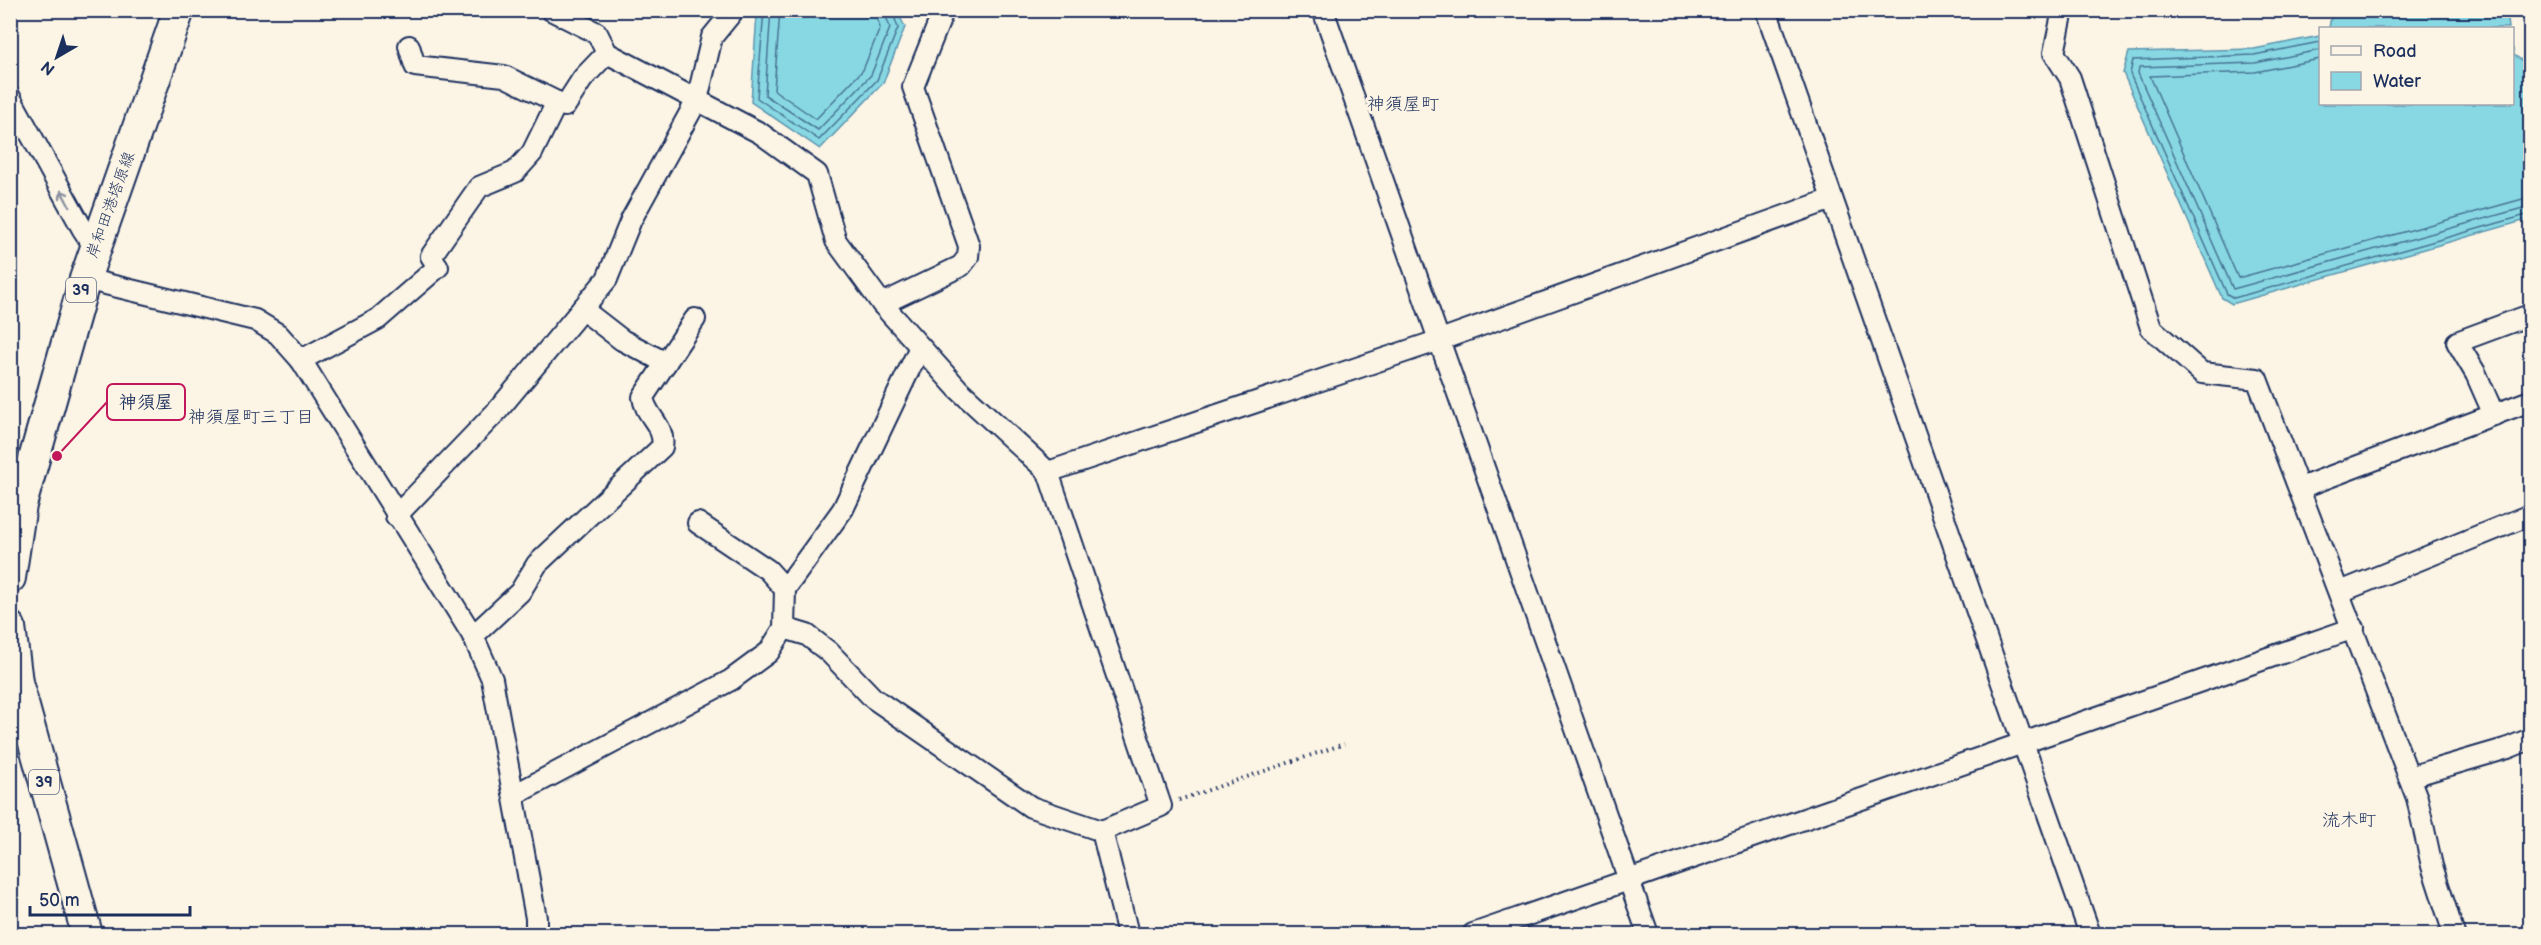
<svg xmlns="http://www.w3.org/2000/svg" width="2541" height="945" font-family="'Balsamiq Sans','Klee One',sans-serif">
  <rect width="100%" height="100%" fill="#fcf5e5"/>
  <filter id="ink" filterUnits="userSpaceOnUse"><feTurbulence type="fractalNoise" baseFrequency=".0167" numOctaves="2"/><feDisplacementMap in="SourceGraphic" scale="12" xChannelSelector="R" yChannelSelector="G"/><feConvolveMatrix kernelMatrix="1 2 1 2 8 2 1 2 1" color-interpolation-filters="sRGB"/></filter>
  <g filter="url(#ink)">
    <!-- water -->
    <g fill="#88d8e3" stroke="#5c94ae" stroke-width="1.5">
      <path d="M 760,10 L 897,11 L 905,27 L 883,83 L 820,149 L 751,102 L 757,14 Z"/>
      <path d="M 2332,11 L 2507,11 L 2509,28 L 2329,28 Z"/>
      <path d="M 2320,36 L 2320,104 L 2512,104 L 2513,48 L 2514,55 L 2530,66 L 2530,219 L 2232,304 L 2222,298 L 2123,73 L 2129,52 L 2254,49 Z"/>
    </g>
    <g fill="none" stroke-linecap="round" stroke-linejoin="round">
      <!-- shore -->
      <g stroke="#477393" stroke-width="1.5">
        <path d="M 764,10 L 757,98 L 819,140 L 877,80 L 898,28 L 892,10"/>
        <path d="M 771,10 L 765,95 L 818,130 L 871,75 L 890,28 L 884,10"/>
        <path d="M 780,10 L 774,90 L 816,119 L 863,70 L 880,28 L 875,10"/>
        <path d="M 2320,42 L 2254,55 L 2133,60 L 2130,74 L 2227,294 L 2234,298 L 2530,214"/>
        <path d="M 2320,50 L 2255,63 L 2139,67 L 2138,73 L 2233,289 L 2530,206"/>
        <path d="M 2320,59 L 2255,72 L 2150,76 L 2238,278 L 2530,197"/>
      </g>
      <!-- street casing -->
      <g stroke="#1b2f5e" stroke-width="24">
        <g id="street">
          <path d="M 551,10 L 597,33 L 607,53 L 760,133 L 817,174 L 836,241 L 882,304 L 958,389 L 1048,472 L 1161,806 L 1102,831 L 1128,934"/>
          <path d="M 1323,10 L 1648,934"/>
          <path d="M 1766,10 L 2090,934"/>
          <path d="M 2063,10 L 2054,53 L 2070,78 L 2151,328 L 2202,373 L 2257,379 L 2417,798 L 2432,866 L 2454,934"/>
          <path d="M 409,46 L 415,66 L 504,76 L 565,106 L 583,78 L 607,53"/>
          <path d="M 10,97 L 82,228 L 95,248"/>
          <path d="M 85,279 L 255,320 L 278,334 L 301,360 L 473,636 L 492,679 L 536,918 L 536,934"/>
          <path d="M 882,304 L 961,266 L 968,257 L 969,246 L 913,87 L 941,17 L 940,10"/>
          <path d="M 582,309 L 622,340 L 666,363"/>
          <path d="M 301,360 L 378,319 L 438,267 L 431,256 L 479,187 L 515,172 L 532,153 L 557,102"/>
          <path d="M 2494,415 L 2476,374 L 2457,342 L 2530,315"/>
          <path d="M 1048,472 L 1440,340 L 1832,199"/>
          <path d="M 2300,488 L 2530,401"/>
          <path d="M 396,516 L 498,410 L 607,279 L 631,220 L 697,100 L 712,37 L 734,10"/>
          <path d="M 698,523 L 768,570 L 785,589"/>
          <path d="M 2340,592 L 2530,515"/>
          <path d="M 784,628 L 807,635 L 829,652 L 873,698 L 1031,807 L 1102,831"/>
          <path d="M 473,636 L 520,592 L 537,564 L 662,447 C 666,426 645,416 643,397 L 695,319"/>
          <path d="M 2409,777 L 2508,748 L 2530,739"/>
          <path d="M 514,795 L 731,680 L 769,652 L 784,628 L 785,589 L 843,509 L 920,347"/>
          <path d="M 1473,934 L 2354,628"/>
        </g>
      </g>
      <!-- primary casing -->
      <g stroke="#1b2f5e" stroke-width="34">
        <g id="primary">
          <path d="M 10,578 L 21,505 L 85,279 L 179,10"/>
          <path d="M 10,627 L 17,682 L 87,934"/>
        </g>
      </g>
      <!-- path -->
      <path stroke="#1b2f5e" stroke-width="4" stroke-dasharray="1.5 4.5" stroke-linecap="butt" d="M 1179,800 L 1344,744"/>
      <!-- street -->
      <use href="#street" stroke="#fcf5e5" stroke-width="20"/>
      <!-- primary -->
      <use href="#primary" stroke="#fcf5e5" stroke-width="30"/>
    </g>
    <!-- wall -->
    <path fill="#c99790" stroke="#1b2f5e" stroke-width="1.5" d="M 2530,14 L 2530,48 L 2523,46 L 2523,42 Z"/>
    <!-- building -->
    <path fill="#eab0a8" stroke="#1b2f5e" stroke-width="1.5" d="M 2530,14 L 2530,43 L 2523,42 Z"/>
    <!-- one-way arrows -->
    <defs><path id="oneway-shaft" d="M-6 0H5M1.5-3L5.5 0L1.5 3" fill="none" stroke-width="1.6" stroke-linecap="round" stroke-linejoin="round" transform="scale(1.5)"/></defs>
    <use stroke="#8c92a2" href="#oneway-shaft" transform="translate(65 198) rotate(-118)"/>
  </g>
  <g text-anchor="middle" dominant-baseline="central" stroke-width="6" stroke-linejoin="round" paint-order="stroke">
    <!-- shield labels -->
    <g fill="#fcf5e5" stroke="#5e6a86" stroke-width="1.5">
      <rect x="66" y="278" width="30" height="24" rx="4.5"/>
      <rect x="29" y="770" width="30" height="24" rx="4.5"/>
    </g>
    <g font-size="15" font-weight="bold" fill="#1b2f5e">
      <text x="81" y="290">39</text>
      <text x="44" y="782">39</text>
    </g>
    <!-- street labels -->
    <g font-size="16" fill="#1b2f5e" stroke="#fcf5e5">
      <text transform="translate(111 205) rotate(-70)">岸和田港塔原線</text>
    </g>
    <!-- neighbourhood labels -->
    <g font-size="18" fill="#1b2f5e" stroke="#fcf5e5">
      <text x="1403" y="104">神須屋町</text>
      <text x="251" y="417">神須屋町三丁目</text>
      <text x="2349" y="820">流木町</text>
    </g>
  </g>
  <!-- callouts -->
  <path fill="none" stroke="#c2185b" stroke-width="2" d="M57 456L107 402"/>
  <circle fill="#c2185b" stroke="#fcf5e5" stroke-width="2" cx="57" cy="456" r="6"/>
  <rect fill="#fcf5e5" stroke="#c2185b" stroke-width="2" x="107" y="384" width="78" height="36" rx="6"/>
  <g font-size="18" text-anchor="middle" font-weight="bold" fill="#1b2f5e">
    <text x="146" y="408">神須屋</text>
  </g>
  <!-- margin -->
  <rect width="2541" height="945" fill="none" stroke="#fcf5e5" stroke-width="36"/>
  <rect x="18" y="18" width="2505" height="909" fill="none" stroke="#1b2f5e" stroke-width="2" filter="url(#ink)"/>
  <!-- legend -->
  <rect x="2319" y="27" width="195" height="78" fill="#fcf5e5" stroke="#a2a6af" stroke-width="1.5"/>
  <rect x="2331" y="46" width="30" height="9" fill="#fcf5e5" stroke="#a2a6af" stroke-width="1.5"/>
  <text x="2373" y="57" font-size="18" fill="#1b2f5e">Road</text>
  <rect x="2331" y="72" width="30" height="18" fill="#88d8e3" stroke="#a2a6af" stroke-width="1.5"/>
  <text x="2373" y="87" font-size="18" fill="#1b2f5e">Water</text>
  <!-- north arrow -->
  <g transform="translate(57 57) rotate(219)" stroke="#fcf5e5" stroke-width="4.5" paint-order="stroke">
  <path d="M0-4.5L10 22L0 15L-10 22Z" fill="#1b2f5e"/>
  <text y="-9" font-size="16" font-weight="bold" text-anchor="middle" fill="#1b2f5e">N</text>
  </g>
  <!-- scale -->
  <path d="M30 906v9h160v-9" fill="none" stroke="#1b2f5e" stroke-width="3"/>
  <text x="39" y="906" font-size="18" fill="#1b2f5e" stroke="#fcf5e5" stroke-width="4.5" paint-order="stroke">50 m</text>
</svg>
